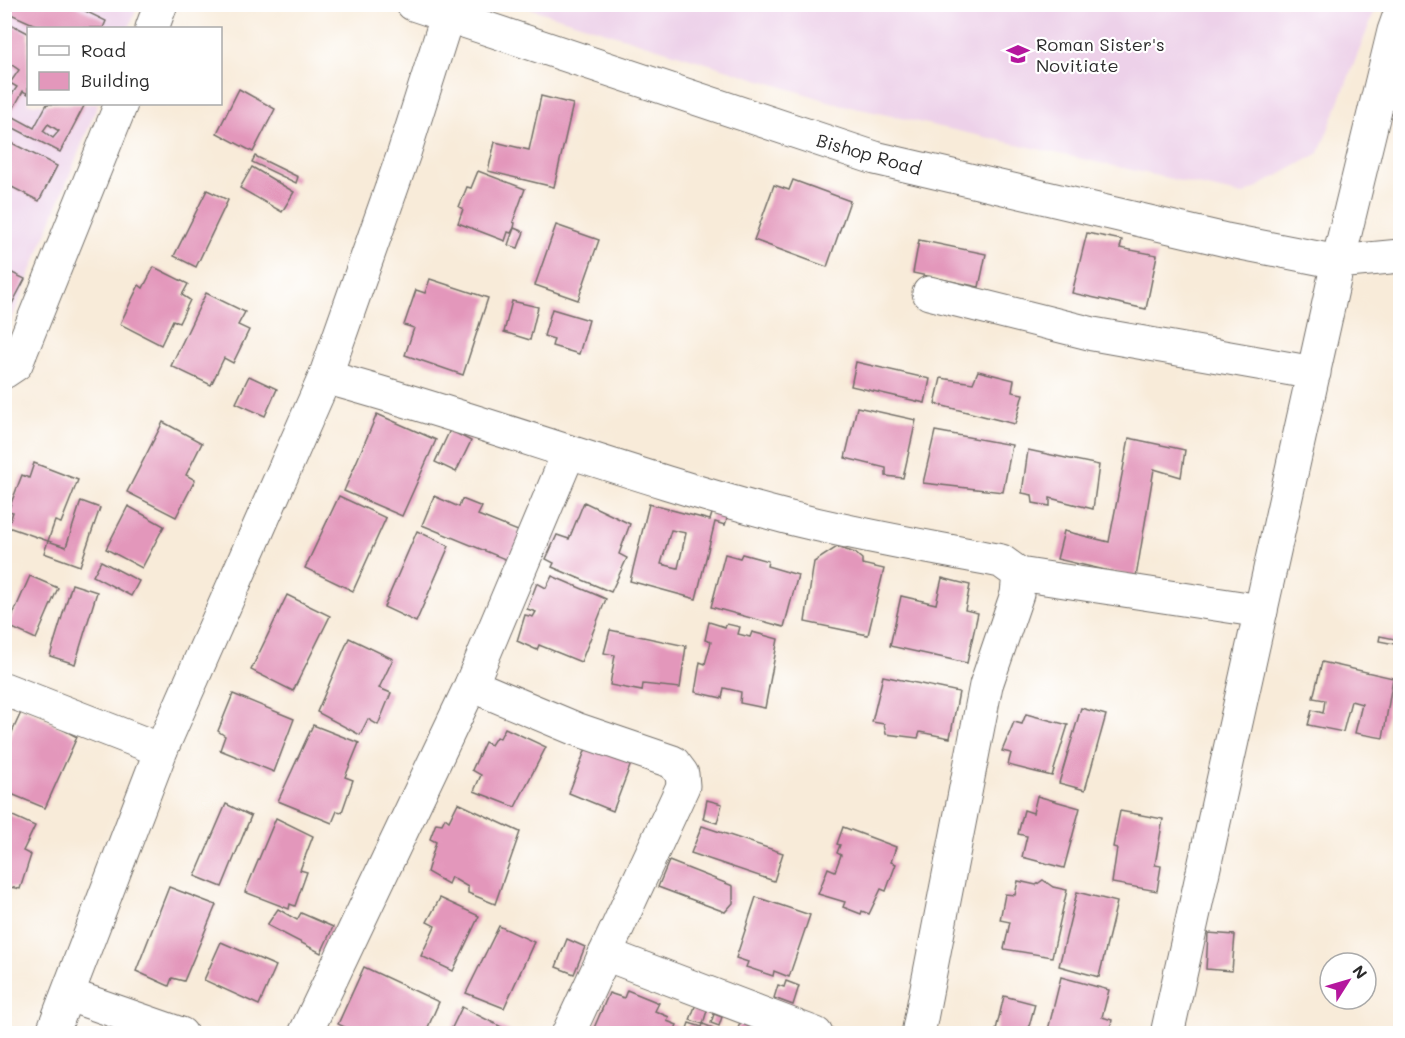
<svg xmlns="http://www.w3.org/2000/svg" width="1405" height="1038" font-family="Mali,sans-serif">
  <rect width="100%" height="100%" fill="#fff"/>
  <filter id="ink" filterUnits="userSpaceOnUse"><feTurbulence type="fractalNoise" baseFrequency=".0167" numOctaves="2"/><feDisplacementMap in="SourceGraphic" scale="12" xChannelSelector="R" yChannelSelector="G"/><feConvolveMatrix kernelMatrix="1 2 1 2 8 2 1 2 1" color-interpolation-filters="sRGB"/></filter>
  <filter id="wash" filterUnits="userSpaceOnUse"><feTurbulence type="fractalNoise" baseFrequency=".008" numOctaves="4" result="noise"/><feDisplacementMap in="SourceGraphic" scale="24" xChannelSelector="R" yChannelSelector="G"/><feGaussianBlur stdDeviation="1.35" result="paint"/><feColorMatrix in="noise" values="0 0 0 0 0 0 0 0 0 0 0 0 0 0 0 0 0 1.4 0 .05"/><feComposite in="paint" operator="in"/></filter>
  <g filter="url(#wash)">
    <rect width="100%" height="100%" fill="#f8ebd9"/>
    <!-- built -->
    <g fill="#edd1e9">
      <path d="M 5,5 L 138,5 L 129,28 L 28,28 L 28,104 L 98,104 L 5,336 Z"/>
      <path d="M 519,5 L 1377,5 L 1319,153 L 1243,195 L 838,104 Z"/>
    </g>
    <g id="blocks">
      <!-- building -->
      <g fill="#e397bb" fill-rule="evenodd">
        <path d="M 4,4 L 71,4 L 106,21 L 103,28 L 42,28 L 4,11 Z"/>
        <path d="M 5,21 L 28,33 L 28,94 L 23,91 L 10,115 L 34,128 L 47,104 L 85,104 L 60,152 L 4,123 L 4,106 L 17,87 L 10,83 L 19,70 L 5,60 ZM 48,124 L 59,131 L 53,138 L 43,131 Z"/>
        <path d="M 239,89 L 275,109 L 253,152 L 217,133 Z"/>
        <path d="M 541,96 L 573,104 L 554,187 L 488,171 L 495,142 L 529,150 Z"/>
        <path d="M 4,139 L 57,166 L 39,201 L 4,183 Z"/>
        <path d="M 255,156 L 298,177 L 296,183 L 252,162 Z"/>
        <path d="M 252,167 L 294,192 L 282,212 L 240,188 Z"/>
        <path d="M 478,171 L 525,189 L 513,222 L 515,223 L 514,228 L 511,233 L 508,232 L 505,241 L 458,223 L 463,209 L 459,207 L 467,187 L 471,188 Z"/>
        <path d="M 793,180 L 850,201 L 827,267 L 754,240 L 774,185 L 789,190 Z"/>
        <path d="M 207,190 L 228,200 L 196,267 L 174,256 Z"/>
        <path d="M 556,225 L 599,240 L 578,300 L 535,285 Z"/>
        <path d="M 514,228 L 524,232 L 518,248 L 508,245 Z"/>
        <path d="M 1087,233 L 1122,240 L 1120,248 L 1157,255 L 1146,309 L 1072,293 Z"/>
        <path d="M 919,240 L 986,254 L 979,287 L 913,273 Z"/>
        <path d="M 154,267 L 188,284 L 182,295 L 190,300 L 179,323 L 173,320 L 161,345 L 120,324 L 139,285 L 143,288 Z"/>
        <path d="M 4,269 L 25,279 L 4,319 Z"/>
        <path d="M 430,279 L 488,298 L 463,375 L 405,355 L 414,328 L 404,325 L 416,290 L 425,293 Z"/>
        <path d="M 206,293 L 245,312 L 238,325 L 249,330 L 233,363 L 224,358 L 211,385 L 171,366 Z"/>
        <path d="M 512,301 L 538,307 L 530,340 L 504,332 Z"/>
        <path d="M 552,309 L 589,320 L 579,354 L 552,346 L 554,339 L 544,336 Z"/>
        <path d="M 856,362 L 930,379 L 925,403 L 851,386 Z"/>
        <path d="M 978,371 L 1014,380 L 1012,392 L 1023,394 L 1015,424 L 935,404 L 941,378 L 973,383 Z"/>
        <path d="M 249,376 L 277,389 L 265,416 L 236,403 Z"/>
        <path d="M 857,407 L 916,420 L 903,478 L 886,476 L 886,468 L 845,458 Z"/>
        <path d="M 377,414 L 436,440 L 402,516 L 344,491 Z"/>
        <path d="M 163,422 L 202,443 L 186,475 L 195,480 L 176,517 L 127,492 Z"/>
        <path d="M 450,430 L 471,441 L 456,472 L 435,462 Z"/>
        <path d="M 935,431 L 1012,445 L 1003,492 L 923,483 Z"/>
        <path d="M 1129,438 L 1185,450 L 1181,477 L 1154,469 L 1136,577 L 1057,559 L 1064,531 L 1109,542 Z"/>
        <path d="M 1028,450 L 1099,465 L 1093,509 L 1050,498 L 1050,506 L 1033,503 L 1032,495 L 1022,493 Z"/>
        <path d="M 34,463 L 78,480 L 61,523 L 55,521 L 48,541 L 8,527 L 13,512 L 8,511 L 22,475 L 29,478 Z"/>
        <path d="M 339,496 L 386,518 L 353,591 L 305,568 Z"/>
        <path d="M 434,496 L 459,507 L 462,499 L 482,507 L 478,515 L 528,535 L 517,564 L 422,525 Z"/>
        <path d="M 81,501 L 100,508 L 80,566 L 44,553 L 48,541 L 66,547 Z"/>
        <path d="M 584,502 L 630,524 L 619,554 L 627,558 L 611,592 L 552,567 L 554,563 L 546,559 L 557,535 L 569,539 Z"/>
        <path d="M 649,504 L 710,520 L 715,504 L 730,509 L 725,525 L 715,522 L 696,599 L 630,581 ZM 671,530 L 686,533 L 678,568 L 661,564 Z"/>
        <path d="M 128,506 L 164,526 L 142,568 L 106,549 Z"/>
        <path d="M 417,531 L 449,546 L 416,622 L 384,607 Z"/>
        <path d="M 837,547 L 855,553 L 862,559 L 862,564 L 884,569 L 868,635 L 805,622 L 814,562 Z"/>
        <path d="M 725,554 L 740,558 L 742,554 L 768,561 L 767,566 L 798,575 L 784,627 L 711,607 Z"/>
        <path d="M 101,561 L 139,581 L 131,596 L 93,576 Z"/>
        <path d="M 30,576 L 58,588 L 36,639 L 8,626 Z"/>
        <path d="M 552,576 L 606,599 L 581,662 L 539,645 L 537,650 L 517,641 L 525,615 L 533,617 L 536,612 L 527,609 L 537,583 L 546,588 Z"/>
        <path d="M 942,578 L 970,585 L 965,610 L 978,613 L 967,663 L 890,646 L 901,596 L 936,604 Z"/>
        <path d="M 72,584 L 97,592 L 75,664 L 50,656 Z"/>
        <path d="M 287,595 L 330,616 L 293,691 L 251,670 Z"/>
        <path d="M 709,622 L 725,627 L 727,624 L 740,627 L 738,634 L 750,637 L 752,632 L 778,639 L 765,708 L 740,703 L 741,692 L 724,688 L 722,698 L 695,692 L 700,662 L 705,664 L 711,642 L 705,640 Z"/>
        <path d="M 610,630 L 686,646 L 680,688 L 643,684 L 642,691 L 610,685 L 615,655 L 604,653 Z"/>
        <path d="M 1380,636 L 1400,640 L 1400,645 L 1379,641 Z"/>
        <path d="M 349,638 L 393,659 L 379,688 L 391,693 L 378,725 L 368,719 L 360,735 L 317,712 Z"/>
        <path d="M 1322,662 L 1393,678 L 1383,738 L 1355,733 L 1362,704 L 1351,701 L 1343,732 L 1308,725 L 1312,710 L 1323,713 L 1325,700 L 1313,698 Z"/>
        <path d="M 883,676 L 959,692 L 950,738 L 920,732 L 918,738 L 886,734 L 884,724 L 872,722 Z"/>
        <path d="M 233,694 L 294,719 L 274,772 L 220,750 L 225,736 L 218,731 Z"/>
        <path d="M 23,708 L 77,737 L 45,808 L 4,791 L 4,750 Z"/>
        <path d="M 1081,708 L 1106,715 L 1085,790 L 1059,783 Z"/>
        <path d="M 1026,714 L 1068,725 L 1052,776 L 1008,765 L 1011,753 L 1002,751 L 1014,722 L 1022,724 Z"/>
        <path d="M 313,725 L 359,743 L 345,777 L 353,780 L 342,812 L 337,811 L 332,823 L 278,801 Z"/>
        <path d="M 505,728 L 546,747 L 515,807 L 474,791 L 481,775 L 472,770 L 485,742 L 491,745 L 496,737 L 500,738 Z"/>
        <path d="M 588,743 L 632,761 L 613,811 L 569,793 Z"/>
        <path d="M 1037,796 L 1080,808 L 1064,868 L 1022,857 L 1027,836 L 1018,834 L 1024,810 L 1033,813 Z"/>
        <path d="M 707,800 L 722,804 L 717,823 L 703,819 Z"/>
        <path d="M 458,803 L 520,832 L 495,904 L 468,893 L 468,887 L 451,877 L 448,884 L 427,872 L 436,842 L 430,839 L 436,823 L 442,824 L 445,818 L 449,821 Z"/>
        <path d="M 226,804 L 251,816 L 222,887 L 195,876 Z"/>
        <path d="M 1120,811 L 1163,819 L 1155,865 L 1161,866 L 1157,891 L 1112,883 L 1117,848 L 1113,847 Z"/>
        <path d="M 4,812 L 35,826 L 23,851 L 31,855 L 20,889 L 10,887 L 4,896 Z"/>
        <path d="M 276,818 L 313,836 L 300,870 L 307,872 L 295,906 L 290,904 L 289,909 L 245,892 Z"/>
        <path d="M 702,826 L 783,853 L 774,881 L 691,853 Z"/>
        <path d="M 843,827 L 896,847 L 891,862 L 896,864 L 886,891 L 881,889 L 869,914 L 862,911 L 861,914 L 843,907 L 845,902 L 818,894 L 828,868 L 835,871 L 841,855 L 837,853 L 840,845 L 837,844 Z"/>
        <path d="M 669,861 L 733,886 L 733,903 L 725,912 L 658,887 Z"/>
        <path d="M 1043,880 L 1053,887 L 1067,890 L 1052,957 L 1004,949 L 1010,922 L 1000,920 L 1005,894 L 1015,895 L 1018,881 L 1036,885 Z"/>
        <path d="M 169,887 L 216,905 L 184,981 L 172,978 L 169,986 L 136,971 Z"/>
        <path d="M 1077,892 L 1117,902 L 1099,977 L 1059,966 Z"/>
        <path d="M 756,897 L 810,915 L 789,977 L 774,971 L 773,976 L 746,967 L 748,962 L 736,958 Z"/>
        <path d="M 440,898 L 479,916 L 453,971 L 421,956 L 435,926 L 427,922 Z"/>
        <path d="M 278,909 L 297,920 L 301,913 L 333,927 L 321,953 L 267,925 Z"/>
        <path d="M 499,926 L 534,942 L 504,1008 L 466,993 Z"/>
        <path d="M 1208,933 L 1235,935 L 1232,971 L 1206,969 Z"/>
        <path d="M 567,939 L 585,947 L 574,974 L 556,967 Z"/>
        <path d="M 221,942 L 276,966 L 259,1005 L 204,980 Z"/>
        <path d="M 364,967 L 439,1002 L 425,1034 L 359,1034 L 338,1024 Z"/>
        <path d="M 1061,977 L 1109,990 L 1102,1017 L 1112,1020 L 1109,1034 L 1047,1034 Z"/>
        <path d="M 786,981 L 799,986 L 793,1005 L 774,998 L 778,985 L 784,987 Z"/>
        <path d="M 627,990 L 659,1003 L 655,1011 L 669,1017 L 667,1021 L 677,1025 L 673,1034 L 595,1034 L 597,1029 L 594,1028 L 609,993 L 624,998 Z"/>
        <path d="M 1004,996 L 1035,1004 L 1027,1034 L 995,1034 Z"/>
        <path d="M 711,997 L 703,1024 L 690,1020 L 697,1001 Z"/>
        <path d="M 462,1007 L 515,1034 L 449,1034 Z"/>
        <path d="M 714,1014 L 722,1017 L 719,1026 L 711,1023 Z"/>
        <path d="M 689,1023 L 702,1027 L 703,1024 L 713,1028 L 711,1034 L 685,1034 Z"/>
        <path d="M 740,1023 L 769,1033 L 769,1034 L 737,1031 Z"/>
      </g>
    </g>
  </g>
  <g filter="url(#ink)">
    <use href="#blocks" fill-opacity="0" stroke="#736e68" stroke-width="1.5"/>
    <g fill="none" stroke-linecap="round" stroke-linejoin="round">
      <!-- minor casing -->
      <g stroke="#736e68" stroke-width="35">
        <g id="minor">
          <path d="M 413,4 L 875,158 L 1226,240 L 1338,262 L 1400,256"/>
          <path d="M 152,28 L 161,4"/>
          <path d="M 929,293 L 1093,334 L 1314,373"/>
          <path d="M 4,372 L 16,364 L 121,104"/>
          <path d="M 325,377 C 480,419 631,476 786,517 C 856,535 930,547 1001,561 L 1019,574 L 1017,594 L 986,685 L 918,1034"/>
          <path d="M 1019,574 L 1261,611"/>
          <path d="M 471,685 L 576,729 L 673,762 L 682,774 L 683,786 L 568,1034"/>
          <path d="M 4,689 L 161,750"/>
          <path d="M 605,954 L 816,1034"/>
          <path d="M 69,995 L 181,1034"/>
          <path d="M 52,1034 L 161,750 L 325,377 L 404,153 L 448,14"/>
          <path d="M 305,1034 L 471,685 L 569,452"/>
          <path d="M 1167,1034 L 1338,262 L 1394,31 L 1400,14"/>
        </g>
      </g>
      <!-- minor -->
      <use href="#minor" stroke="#fff" stroke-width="33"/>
    </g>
  </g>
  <!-- icons -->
  <defs>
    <g id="school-bare" transform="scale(1.8)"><path d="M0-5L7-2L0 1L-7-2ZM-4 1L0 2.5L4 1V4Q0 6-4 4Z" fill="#b5179e" stroke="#fff" stroke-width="2.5" paint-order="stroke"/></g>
  </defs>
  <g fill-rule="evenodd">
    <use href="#school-bare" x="1018" y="54"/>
  </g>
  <g text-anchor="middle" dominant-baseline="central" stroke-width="4.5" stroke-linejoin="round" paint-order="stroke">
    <!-- poi labels -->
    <g font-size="18" fill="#2b2b2b" stroke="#fff" text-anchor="start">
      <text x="1036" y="44">Roman Sister's<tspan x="1036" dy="21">Novitiate</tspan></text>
    </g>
    <!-- street labels -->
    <g font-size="18" fill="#2b2b2b" stroke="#fff">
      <text transform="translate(869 154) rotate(16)">Bishop Road</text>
    </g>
  </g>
  <!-- margin -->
  <rect width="1405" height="1038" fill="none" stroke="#fff" stroke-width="24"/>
  <!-- legend -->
  <rect x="27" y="27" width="195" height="78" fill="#ffffff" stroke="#aaaaaa" stroke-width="1.5"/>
  <rect x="39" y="46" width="30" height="9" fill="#ffffff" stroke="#aaaaaa" stroke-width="1.5"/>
  <text x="81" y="57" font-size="18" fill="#2b2b2b">Road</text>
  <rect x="39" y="72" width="30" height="18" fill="#e397bb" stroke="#aaaaaa" stroke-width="1.5"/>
  <text x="81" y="87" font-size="18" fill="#2b2b2b">Building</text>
  <!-- north arrow -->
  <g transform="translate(1348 981) rotate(53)"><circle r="28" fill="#ffffff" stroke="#aaaaaa" stroke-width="1.5"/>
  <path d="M0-4.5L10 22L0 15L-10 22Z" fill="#b5179e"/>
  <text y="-9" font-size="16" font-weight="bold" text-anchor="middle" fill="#2b2b2b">N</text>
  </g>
</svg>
